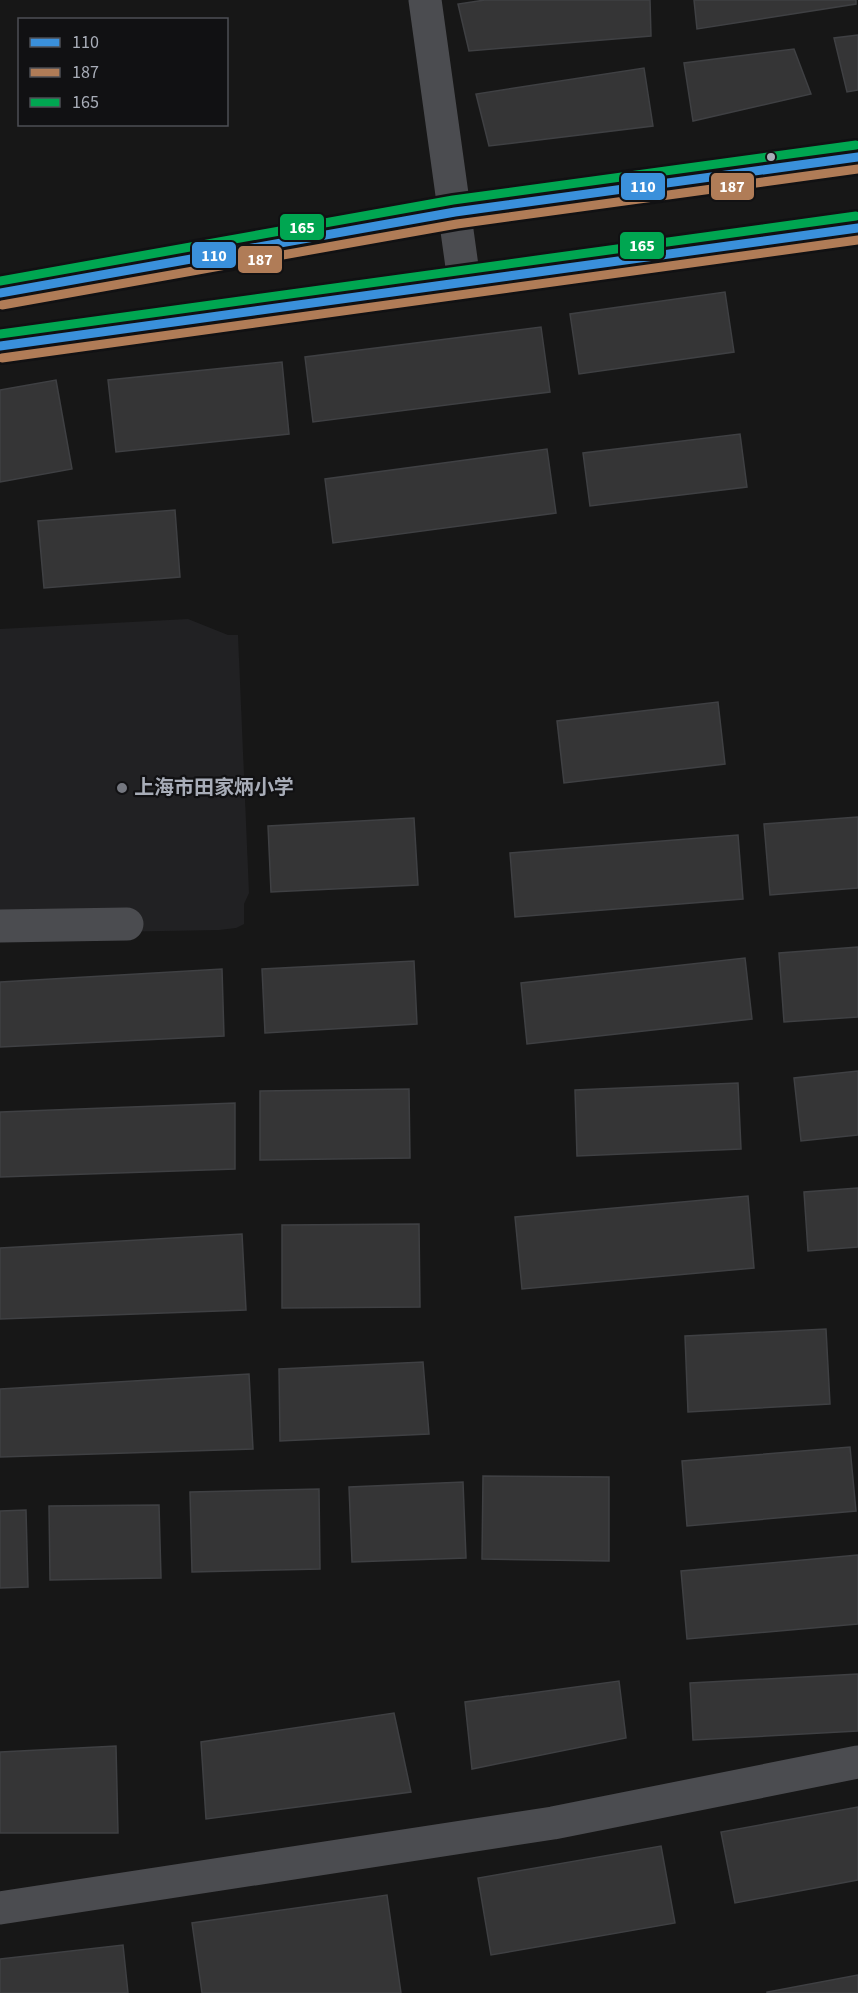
<svg xmlns="http://www.w3.org/2000/svg" width="858" height="1993" font-family="'Source Sans 3','Noto Sans SC',sans-serif">
  <rect width="100%" height="100%" fill="#171717"/>
  <!-- built -->
  <path fill="#212123" d="M 188,619 L 228,635 L 238,635 L 249,893 L 244,904 L 244,924 L 236,928 L 219,930 L 108,932 L 0,937 L 0,629 Z"/>
  <!-- building -->
  <g fill="#353536" stroke="#3f4043" stroke-width="1.5">
    <path d="M 485,0 L 650,0 L 651,36 L 469,51 L 458,4 Z"/>
    <path d="M 694,0 L 856,0 L 856,4 L 697,29 Z"/>
    <path d="M 858,35 L 858,90 L 847,92 L 834,38 Z"/>
    <path d="M 794,49 L 811,94 L 693,121 L 684,63 Z"/>
    <path d="M 644,68 L 653,126 L 489,146 L 476,94 Z"/>
    <path d="M 725,292 L 734,352 L 579,374 L 570,314 Z"/>
    <path d="M 541,327 L 550,392 L 313,422 L 305,357 Z"/>
    <path d="M 282,362 L 289,434 L 116,452 L 108,380 Z"/>
    <path d="M 56,380 L 72,469 L 0,482 L 0,390 Z"/>
    <path d="M 740,434 L 747,487 L 590,506 L 583,453 Z"/>
    <path d="M 547,449 L 556,513 L 333,543 L 325,479 Z"/>
    <path d="M 175,510 L 180,577 L 44,588 L 38,521 Z"/>
    <path d="M 718,702 L 725,764 L 564,783 L 557,721 Z"/>
    <path d="M 858,817 L 858,888 L 770,895 L 764,824 Z"/>
    <path d="M 414,818 L 418,885 L 271,892 L 268,826 Z"/>
    <path d="M 738,835 L 743,899 L 515,917 L 510,853 Z"/>
    <path d="M 858,947 L 858,1017 L 784,1022 L 779,953 Z"/>
    <path d="M 745,958 L 752,1019 L 527,1044 L 521,983 Z"/>
    <path d="M 414,961 L 417,1024 L 265,1033 L 262,969 Z"/>
    <path d="M 222,969 L 224,1036 L 0,1047 L 0,982 Z"/>
    <path d="M 858,1071 L 858,1135 L 801,1141 L 794,1078 Z"/>
    <path d="M 738,1083 L 741,1149 L 577,1156 L 575,1090 Z"/>
    <path d="M 409,1089 L 410,1158 L 260,1160 L 260,1091 Z"/>
    <path d="M 235,1103 L 235,1169 L 0,1177 L 0,1112 Z"/>
    <path d="M 858,1188 L 858,1247 L 808,1251 L 804,1192 Z"/>
    <path d="M 748,1196 L 754,1268 L 522,1289 L 515,1217 Z"/>
    <path d="M 419,1224 L 420,1307 L 282,1308 L 282,1225 Z"/>
    <path d="M 242,1234 L 246,1310 L 0,1319 L 0,1248 Z"/>
    <path d="M 826,1329 L 830,1404 L 688,1412 L 685,1336 Z"/>
    <path d="M 423,1362 L 429,1434 L 280,1441 L 279,1369 Z"/>
    <path d="M 249,1374 L 253,1449 L 0,1457 L 0,1389 Z"/>
    <path d="M 850,1447 L 856,1511 L 687,1526 L 682,1461 Z"/>
    <path d="M 483,1476 L 609,1477 L 609,1561 L 482,1559 Z"/>
    <path d="M 463,1482 L 466,1558 L 352,1562 L 349,1487 Z"/>
    <path d="M 319,1489 L 320,1569 L 192,1572 L 190,1492 Z"/>
    <path d="M 159,1505 L 161,1578 L 50,1580 L 49,1506 Z"/>
    <path d="M 26,1510 L 28,1587 L 0,1588 L 0,1511 Z"/>
    <path d="M 858,1555 L 858,1624 L 687,1639 L 681,1571 Z"/>
    <path d="M 858,1674 L 858,1731 L 693,1740 L 690,1683 Z"/>
    <path d="M 619,1681 L 626,1738 L 472,1769 L 465,1702 Z"/>
    <path d="M 394,1713 L 411,1792 L 206,1819 L 201,1742 Z"/>
    <path d="M 116,1746 L 118,1833 L 0,1833 L 0,1752 Z"/>
    <path d="M 858,1807 L 858,1880 L 735,1903 L 721,1832 Z"/>
    <path d="M 661,1846 L 675,1923 L 491,1955 L 478,1878 Z"/>
    <path d="M 387,1895 L 401,1993 L 202,1993 L 192,1923 Z"/>
    <path d="M 123,1945 L 128,1993 L 0,1993 L 0,1959 Z"/>
    <path d="M 858,1975 L 858,1993 L 767,1993 L 767,1992 Z"/>
  </g>
  <g fill="none" stroke-linecap="round" stroke-linejoin="round">
    <!-- minor -->
    <g stroke="#4b4c50" stroke-width="33">
      <path d="M 425,0 L 464,281"/>
      <path d="M 0,926 L 127,924"/>
      <path d="M 0,1908 L 553,1823 L 858,1762"/>
    </g>
    <!-- major -->
    <g stroke="#4d4f52" stroke-width="33">
      <path d="M 0,293 L 455,212 L 858,157"/>
      <path d="M 0,346 L 858,228"/>
    </g>
    <!-- bus-1 casing -->
    <g stroke="#111113" stroke-width="14">
      <g id="bus-1">
        <path d="M 0,293 L 455,212 L 858,157"/>
        <path d="M 0,346 L 858,228"/>
      </g>
    </g>
    <!-- bus-2 casing -->
    <g stroke="#111113" stroke-width="14">
      <g id="bus-2">
        <path d="M 2,305 L 457,224 L 858,169"/>
        <path d="M 2,358 L 858,240"/>
      </g>
    </g>
    <!-- bus-3 casing -->
    <g stroke="#111113" stroke-width="14">
      <g id="bus-3">
        <path d="M 0,281 L 453,200 L 856,145"/>
        <path d="M 0,334 L 856,216"/>
      </g>
    </g>
    <!-- bus-1 -->
    <use href="#bus-1" stroke="#3a90db" stroke-width="9"/>
    <!-- bus-2 -->
    <use href="#bus-2" stroke="#b07c57" stroke-width="9"/>
    <!-- bus-3 -->
    <use href="#bus-3" stroke="#00a651" stroke-width="9"/>
  </g>
  <!-- markers -->
  <circle fill="#a8adb8" stroke="#111113" stroke-width="2" cx="771" cy="157" r="5"/>
  <circle fill="#757880" stroke="#111113" stroke-width="2" cx="122" cy="788" r="6"/>
  <g text-anchor="middle" dominant-baseline="central" stroke-width="4.5" stroke-linejoin="round" paint-order="stroke">
    <!-- poi labels -->
    <g font-size="20" font-weight="bold" fill="#a8adb8" stroke="#111113" text-anchor="start">
      <text x="134" y="788">上海市田家炳小学</text>
    </g>
  </g>
  <g stroke="#111113" stroke-width="2">
    <rect x="710" y="172" width="45" height="29" rx="6" fill="#b07c57"/>
    <rect x="620" y="172" width="46" height="29" rx="6" fill="#3a90db"/>
    <rect x="279" y="213" width="46" height="28" rx="6" fill="#00a651"/>
    <rect x="619" y="231" width="46" height="29" rx="6" fill="#00a651"/>
    <rect x="191" y="241" width="46" height="28" rx="6" fill="#3a90db"/>
    <rect x="237" y="245" width="46" height="29" rx="6" fill="#b07c57"/>
  </g>
  <g font-size="16" text-anchor="middle" font-weight="bold" fill="#fff">
    <text x="732" y="192">187</text>
    <text x="643" y="192">110</text>
    <text x="302" y="233">165</text>
    <text x="642" y="251">165</text>
    <text x="214" y="261">110</text>
    <text x="260" y="265">187</text>
  </g>
  <!-- legend -->
  <rect x="18" y="18" width="210" height="108" fill="#111113" stroke="#4d4f55" stroke-width="1.5"/>
  <rect x="30" y="38" width="30" height="9" fill="#3a90db" stroke="#4d4f55" stroke-width="1.5"/>
  <text x="72" y="48" font-size="18" fill="#a8adb8">110</text>
  <rect x="30" y="68" width="30" height="9" fill="#b07c57" stroke="#4d4f55" stroke-width="1.5"/>
  <text x="72" y="78" font-size="18" fill="#a8adb8">187</text>
  <rect x="30" y="98" width="30" height="9" fill="#00a651" stroke="#4d4f55" stroke-width="1.5"/>
  <text x="72" y="108" font-size="18" fill="#a8adb8">165</text>
</svg>
